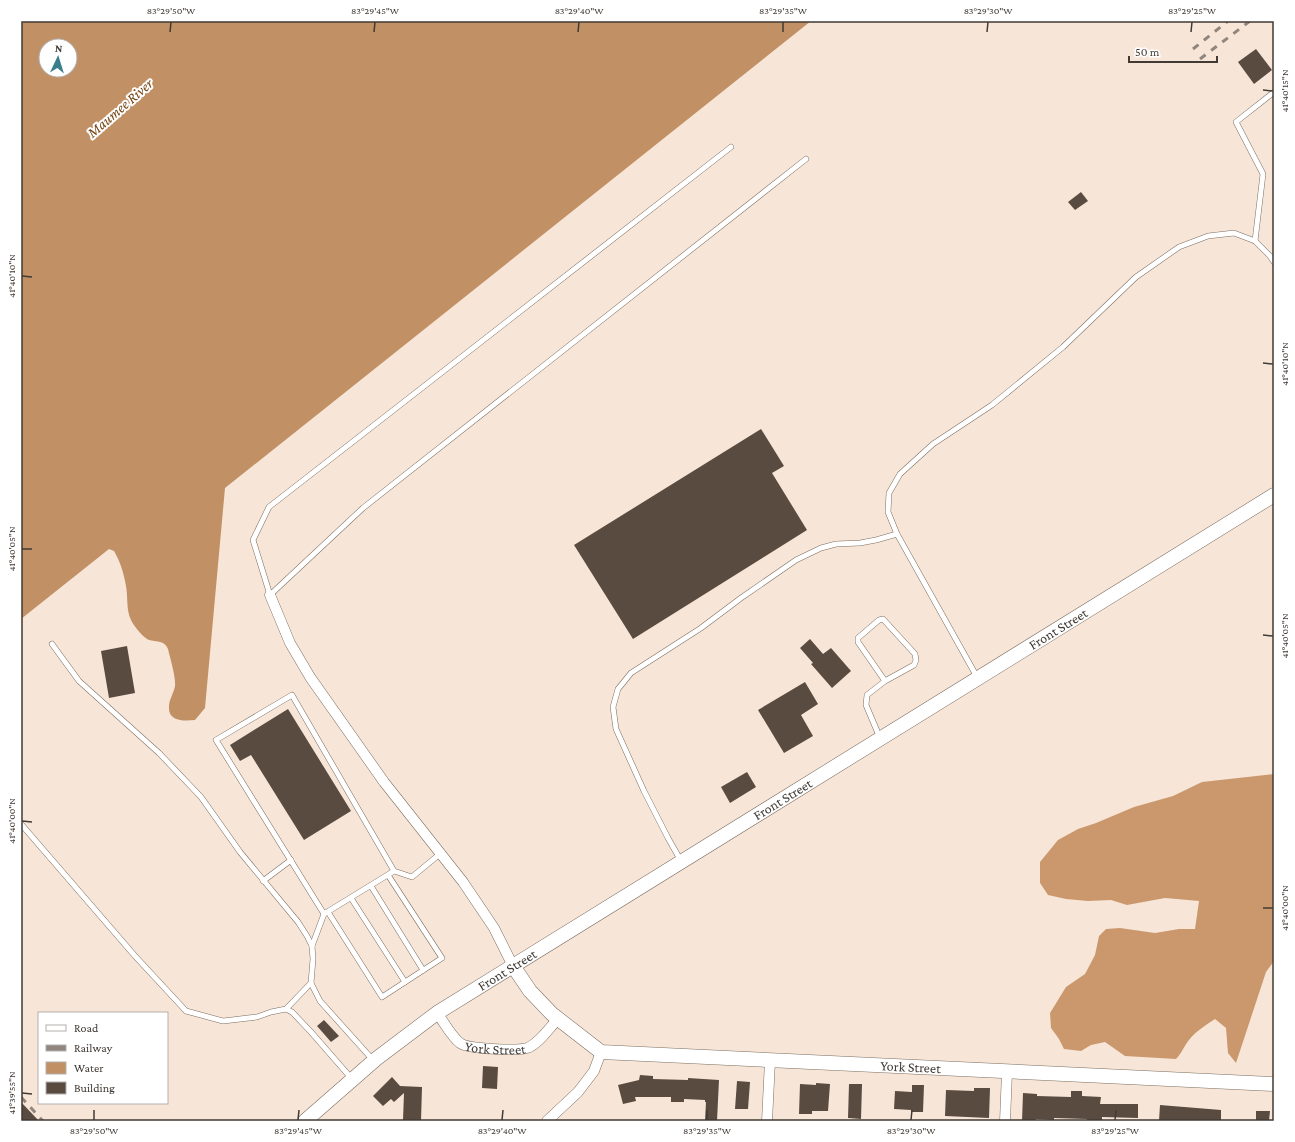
<svg xmlns="http://www.w3.org/2000/svg" width="1295" height="1142" font-family="'Crimson Pro',serif">
  <rect width="100%" height="100%" fill="#f7e6d8"/>
  <!-- forest -->
  <path fill="#cb986d" d="M 1274,774 L 1274,961 L 1266,972 L 1236,1063 L 1228,1053 L 1226,1028 L 1215,1019 C 1206,1025 1196,1031 1189,1040 C 1184,1046 1182,1053 1176,1059 L 1125,1056 L 1105,1042 L 1091,1045 L 1081,1051 L 1064,1049 L 1059,1039 L 1051,1028 L 1050,1013 L 1066,987 L 1085,974 L 1095,955 L 1099,936 L 1106,929 L 1120,928 L 1155,933 L 1179,929 L 1195,929 L 1199,901 L 1165,898 L 1127,905 L 1111,900 L 1088,901 L 1066,899 L 1048,895 L 1040,883 L 1040,862 L 1058,840 L 1078,829 L 1096,823 L 1134,807 L 1173,796 L 1202,782 Z"/>
  <!-- water -->
  <path fill="#c29065" fill-rule="evenodd" d="M 21,21 L 811,21 L 225,488 L 205,708 L 195,720 C 185,721 168,722 169,707 C 169,699 174,693 175,686 C 176,677 170,658 168,649 C 164,639 155,643 147,639 C 141,635 134,626 131,620 C 126,610 128,596 126,586 C 124,574 120,561 114,551 L 109,549 L 21,619 ZM 46,46 L 70,46 L 70,70 L 46,70 Z"/>
  <!-- building -->
  <g fill="#594b40">
    <path d="M 1256,49 L 1272,70 L 1254,84 L 1238,62 Z"/>
    <path d="M 1081,192 L 1088,201 L 1075,210 L 1068,202 Z"/>
    <path d="M 761,429 L 784,466 L 772,473 L 807,530 L 633,639 L 574,545 Z"/>
    <path d="M 810,639 L 823,654 L 831,648 L 851,671 L 832,688 L 811,664 L 813,663 L 800,648 Z"/>
    <path d="M 127,646 L 135,693 L 109,698 L 101,651 Z"/>
    <path d="M 805,682 L 818,704 L 801,715 L 813,736 L 784,753 L 758,710 Z"/>
    <path d="M 288,709 L 351,811 L 304,840 L 251,755 L 240,761 L 230,745 Z"/>
    <path d="M 747,772 L 756,787 L 730,803 L 721,787 Z"/>
    <path d="M 324,1020 L 339,1036 L 331,1042 L 317,1026 Z"/>
    <path d="M 483,1066 L 498,1067 L 497,1089 L 482,1088 Z"/>
    <path d="M 640,1075 L 653,1076 L 653,1079 L 688,1080 L 688,1078 L 719,1080 L 717,1121 L 705,1121 L 706,1102 L 705,1102 L 705,1100 L 684,1099 L 684,1102 L 671,1102 L 671,1097 L 635,1097 L 636,1101 L 623,1104 L 618,1085 L 639,1080 Z"/>
    <path d="M 392,1077 L 400,1086 L 422,1087 L 421,1121 L 403,1120 L 404,1093 L 394,1102 L 391,1099 L 383,1106 L 373,1096 Z"/>
    <path d="M 737,1081 L 750,1082 L 748,1109 L 735,1109 Z"/>
    <path d="M 816,1083 L 830,1084 L 828,1111 L 812,1111 L 812,1114 L 799,1114 L 800,1084 L 816,1085 Z"/>
    <path d="M 849,1084 L 862,1084 L 861,1119 L 848,1118 Z"/>
    <path d="M 912,1085 L 924,1085 L 923,1112 L 911,1112 L 911,1110 L 894,1109 L 895,1091 L 912,1092 Z"/>
    <path d="M 974,1088 L 990,1088 L 989,1118 L 945,1116 L 946,1090 L 974,1091 Z"/>
    <path d="M 1071,1091 L 1082,1091 L 1082,1096 L 1101,1097 L 1100,1104 L 1138,1104 L 1138,1118 L 1102,1117 L 1102,1121 L 1087,1121 L 1087,1119 L 1054,1118 L 1054,1120 L 1036,1119 L 1035,1121 L 1022,1121 L 1023,1093 L 1037,1094 L 1037,1096 L 1071,1097 Z"/>
    <path d="M 21,1102 L 39,1121 L 21,1121 Z"/>
    <path d="M 1160,1105 L 1221,1110 L 1221,1121 L 1159,1121 Z"/>
    <path d="M 1256,1111 L 1270,1111 L 1269,1121 L 1256,1121 Z"/>
  </g>
  <g fill="none" stroke-linecap="round" stroke-linejoin="round">
    <!-- lane casing -->
    <g stroke="#7c6e61" stroke-width="6">
      <g id="lane">
        <path d="M 731,147 L 269,507 L 253,540 L 270,595 L 363,508 L 806,159"/>
        <path d="M 1255,241 L 1263,174 L 1236,122 L 1274,92"/>
        <path d="M 52,644 L 79,681 L 159,753 L 201,797 L 240,852 L 298,922 L 307,936 L 312,946 L 313,959 L 311,983 L 320,1001 L 373,1060"/>
        <path d="M 977,677 L 897,534 L 888,512 L 889,493 L 900,474 L 933,444 L 992,405 L 1063,347 L 1136,277 L 1179,247 L 1208,236 L 1234,233 L 1255,241 L 1270,256 L 1274,262"/>
        <path d="M 880,738 L 866,705 L 867,695 L 885,681 L 914,665 L 916,660 L 915,654 L 883,619 L 879,620 L 858,638 L 858,642 L 885,681"/>
        <path d="M 21,824 L 135,956 L 186,1011 L 223,1021 L 257,1017 L 271,1012 L 286,1009 L 311,983"/>
        <path d="M 681,861 L 668,838 L 644,791 L 616,729 L 613,707 L 618,689 L 631,673 L 701,628 L 741,598 L 796,560 L 821,548 L 836,544 L 860,543 L 876,540 L 897,534"/>
        <path d="M 394,871 L 292,695 L 216,740 L 324,914 L 394,871 L 412,877 L 441,853"/>
        <path d="M 263,881 L 291,860"/>
        <path d="M 371,886 L 423,970"/>
        <path d="M 351,898 L 405,982"/>
        <path d="M 328,912 L 382,997 L 442,958 L 388,875"/>
        <path d="M 312,946 L 324,914"/>
        <path d="M 286,1009 L 292,1012 L 311,1032 L 352,1079"/>
      </g>
    </g>
    <!-- street casing -->
    <g stroke="#7c6e61" stroke-width="11">
      <g id="street">
        <path d="M 270,595 L 290,643 L 310,677 L 384,782 L 463,882 L 494,928 L 513,966"/>
        <path id="s1" d="M 437,1013 C 444,1022 451,1036 460,1043 C 467,1049 517,1051 527,1048 C 539,1044 549,1028 558,1019"/>
        <path d="M 547,1121 L 578,1092 L 594,1071 L 601,1052"/>
        <path d="M 767,1121 L 770,1061"/>
        <path d="M 1005,1121 L 1007,1072"/>
      </g>
    </g>
    <!-- secondary casing -->
    <g stroke="#7c6e61" stroke-width="15">
      <g id="secondary">
        <path id="s2" d="M 513,966 L 530,991 L 552,1014 L 601,1052 L 1274,1084"/>
        <path id="s3" d="M 305,1121 L 376,1059 L 437,1013 L 1274,495"/>
      </g>
    </g>
    <!-- lane -->
    <use href="#lane" stroke="#fff" stroke-width="5"/>
    <!-- street -->
    <use href="#street" stroke="#fff" stroke-width="10"/>
    <!-- secondary -->
    <use href="#secondary" stroke="#fff" stroke-width="14"/>
    <!-- rail -->
    <g stroke="#91867d" stroke-width="3" stroke-dasharray="7 7" stroke-linecap="butt">
      <path d="M 1193,49 L 1228,21"/>
      <path d="M 1200,59 L 1250,21"/>
      <path d="M 21,1097 L 43,1121"/>
    </g>
  </g>
  <!-- ticks -->
  <path fill="none" stroke="#413a35" stroke-width="1.5" d="M 170,32 L 171,22M 374,32 L 375,22M 578,32 L 579,22M 783,32 L 783,22M 987,32 L 988,22M 1191,32 L 1192,22M 1263,90 L 1273,91M 22,276 L 32,277M 1263,363 L 1273,364M 22,549 L 32,549M 1263,635 L 1273,636M 22,821 L 32,822M 1263,908 L 1273,908M 22,1093 L 32,1094M 94,1120 L 94,1110M 298,1120 L 299,1110M 502,1120 L 503,1110M 707,1120 L 707,1110M 911,1120 L 912,1110M 1115,1120 L 1116,1110"/>
  <g text-anchor="middle" dominant-baseline="central" stroke-width="4" stroke-linejoin="round" paint-order="stroke">
    <!-- street labels -->
    <g font-size="14" fill="#413a35" stroke="#fff">
      <text stroke="none"><textPath href="#s3" startOffset="901">Front Street</textPath></text>
      <text stroke="none"><textPath href="#s3" startOffset="577">Front Street</textPath></text>
      <text stroke="none"><textPath href="#s3" startOffset="253">Front Street</textPath></text>
      <text stroke="none"><textPath href="#s1" startOffset="74">York Street</textPath></text>
      <text stroke="none"><textPath href="#s2" startOffset="434">York Street</textPath></text>
    </g>
    <!-- water labels -->
    <g font-size="15" font-style="italic" fill="#764513" stroke="#fff">
      <text transform="translate(120 108) rotate(-41)">Maumee River</text>
    </g>
  </g>
  <!-- border -->
  <rect width="1295" height="1142" fill="none" stroke="#ffffff" stroke-width="44"/>
  <!-- legend -->
  <rect x="38" y="1012" width="130" height="92" fill="#ffffff" stroke="#b3b0ae"/>
  <rect x="46" y="1025" width="20" height="6" fill="#ffffff" stroke="#b3b0ae"/>
  <text x="74" y="1032" font-size="12" fill="#413a35">Road</text>
  <rect x="46" y="1045" width="20" height="6" fill="#91867d" stroke="#b3b0ae"/>
  <text x="74" y="1052" font-size="12" fill="#413a35">Railway</text>
  <rect x="46" y="1062" width="20" height="12" fill="#c29065" stroke="#b3b0ae"/>
  <text x="74" y="1072" font-size="12" fill="#413a35">Water</text>
  <rect x="46" y="1082" width="20" height="12" fill="#594b40" stroke="#b3b0ae"/>
  <text x="74" y="1092" font-size="12" fill="#413a35">Building</text>
  <!-- north arrow -->
  <g transform="translate(58 58) rotate(4)"><circle r="19" fill="#ffffff" stroke="#b3b0ae"/>
  <path d="M0-3L7 15L0 10L-7 15Z" fill="#397e8b"/>
  <text y="-6" font-size="11" font-weight="bold" text-anchor="middle" fill="#413a35">N</text>
  </g>
  <!-- scale -->
  <path d="M1129 56v6h88v-6" fill="none" stroke="#413a35" stroke-width="2"/>
  <text x="1135" y="56" font-size="12" fill="#413a35" stroke="#ffffff" stroke-width="3" paint-order="stroke">50 m</text>
  <rect x="22" y="22" width="1251" height="1098" fill="none" stroke="#413a35" stroke-width="1.5"/>
  <g font-size="10" text-anchor="middle" fill="#413a35">
    <text x="171" y="14">83°29'50"W</text>
    <text x="375" y="14">83°29'45"W</text>
    <text x="579" y="14">83°29'40"W</text>
    <text x="783" y="14">83°29'35"W</text>
    <text x="988" y="14">83°29'30"W</text>
    <text x="1192" y="14">83°29'25"W</text>
    <text transform="translate(1284 91) rotate(-90)" y="4">41°40'15"N</text>
    <text transform="translate(11 276) rotate(-90)" y="4">41°40'10"N</text>
    <text transform="translate(1284 364) rotate(-90)" y="4">41°40'10"N</text>
    <text transform="translate(11 549) rotate(-90)" y="4">41°40'05"N</text>
    <text transform="translate(1284 636) rotate(-90)" y="4">41°40'05"N</text>
    <text transform="translate(11 821) rotate(-90)" y="4">41°40'00"N</text>
    <text transform="translate(1284 908) rotate(-90)" y="4">41°40'00"N</text>
    <text transform="translate(11 1093) rotate(-90)" y="4">41°39'55"N</text>
    <text x="94" y="1134">83°29'50"W</text>
    <text x="298" y="1134">83°29'45"W</text>
    <text x="502" y="1134">83°29'40"W</text>
    <text x="707" y="1134">83°29'35"W</text>
    <text x="911" y="1134">83°29'30"W</text>
    <text x="1115" y="1134">83°29'25"W</text>
  </g>
</svg>
